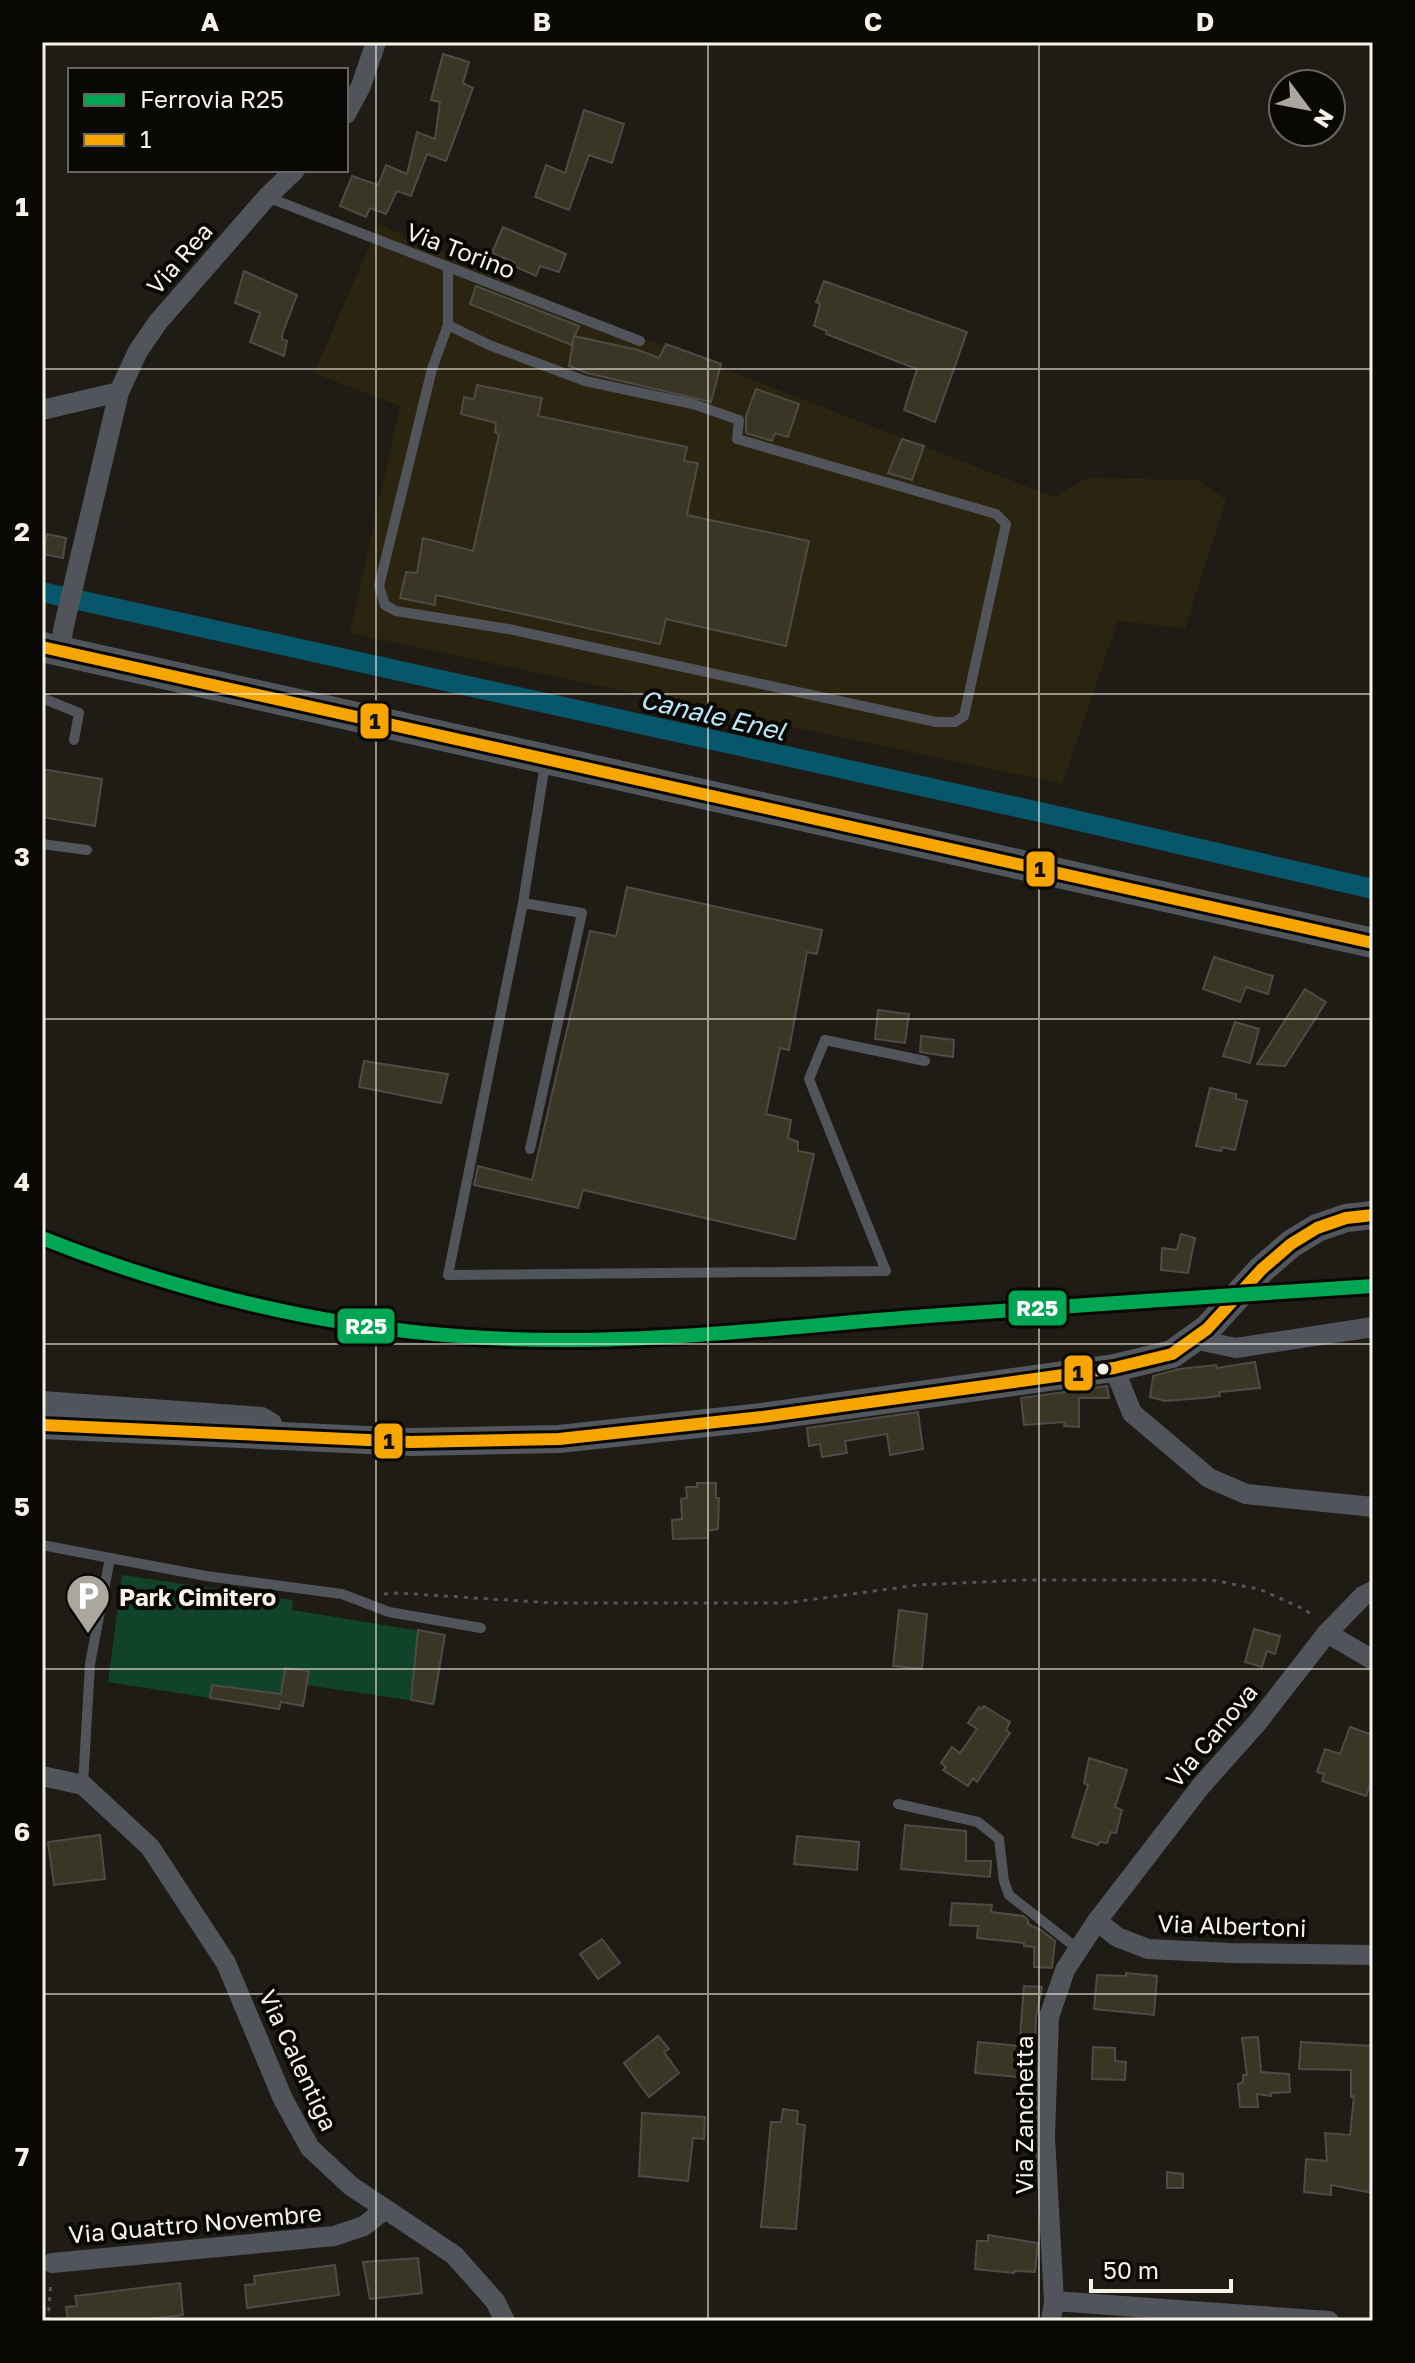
<svg xmlns="http://www.w3.org/2000/svg" width="1415" height="2363" font-family="'Golos Text',sans-serif">
  <rect width="100%" height="100%" fill="#1e1c14"/>
  <!-- built -->
  <path fill="#2b2410" d="M 379,224 L 617,330 L 658,343 L 1054,497 L 1087,478 L 1198,480 L 1226,500 L 1185,628 L 1118,621 L 1062,784 L 350,633 L 400,406 L 314,373 Z"/>
  <!-- green -->
  <path fill="#11432a" d="M 122,1575 L 293,1600 L 292,1610 L 445,1635 L 435,1704 L 307,1685 L 303,1706 L 281,1702 L 279,1709 L 108,1682 Z"/>
  <g fill="none" stroke-linecap="round" stroke-linejoin="round">
    <!-- canal -->
    <path stroke="#08566a" stroke-width="20" d="M 42,592 L 1062,817 L 1373,889"/>
  </g>
  <!-- building -->
  <g fill="#3a3626" stroke="#4d4b45" stroke-width="2">
    <path d="M 443,54 L 469,62 L 463,83 L 473,88 L 446,161 L 427,154 L 411,196 L 397,191 L 386,214 L 370,208 L 366,217 L 340,206 L 352,176 L 378,185 L 386,165 L 407,174 L 417,132 L 435,139 L 440,102 L 431,100 Z"/>
    <path d="M 584,110 L 624,124 L 612,163 L 589,155 L 569,210 L 535,197 L 546,165 L 565,173 Z"/>
    <path d="M 503,227 L 566,254 L 559,272 L 540,266 L 536,276 L 514,266 L 514,262 L 492,253 Z"/>
    <path d="M 244,271 L 297,295 L 282,335 L 282,339 L 287,341 L 284,356 L 250,342 L 260,313 L 235,303 Z"/>
    <path d="M 824,281 L 967,332 L 935,422 L 904,410 L 917,369 L 826,334 L 827,331 L 814,326 L 820,304 L 816,302 Z"/>
    <path d="M 476,286 L 579,326 L 571,345 L 470,304 Z"/>
    <path d="M 574,336 L 638,350 L 659,358 L 666,344 L 721,364 L 711,402 L 587,373 L 569,366 Z"/>
    <path d="M 477,385 L 542,398 L 538,416 L 687,447 L 684,461 L 698,463 L 687,515 L 809,541 L 786,646 L 666,619 L 660,644 L 436,595 L 435,605 L 400,598 L 406,572 L 417,573 L 423,538 L 473,551 L 499,435 L 495,432 L 496,423 L 461,414 L 464,397 L 474,399 Z"/>
    <path d="M 756,389 L 799,404 L 788,437 L 775,433 L 772,441 L 746,433 L 746,416 Z"/>
    <path d="M 902,439 L 924,446 L 912,480 L 888,473 Z"/>
    <path d="M 47,534 L 66,538 L 63,558 L 43,554 Z"/>
    <path d="M 42,769 L 102,779 L 95,826 L 42,817 Z"/>
    <path d="M 627,887 L 822,930 L 817,954 L 807,952 L 789,1050 L 780,1048 L 766,1114 L 791,1120 L 788,1138 L 798,1142 L 798,1151 L 814,1154 L 795,1239 L 583,1190 L 578,1208 L 474,1185 L 478,1166 L 532,1180 L 590,931 L 616,936 Z"/>
    <path d="M 1214,957 L 1273,976 L 1268,994 L 1246,987 L 1240,1002 L 1203,989 Z"/>
    <path d="M 1305,989 L 1326,1002 L 1285,1066 L 1257,1064 Z"/>
    <path d="M 878,1010 L 909,1014 L 905,1043 L 875,1039 Z"/>
    <path d="M 1235,1022 L 1259,1029 L 1250,1063 L 1223,1056 Z"/>
    <path d="M 921,1036 L 954,1040 L 953,1057 L 920,1052 Z"/>
    <path d="M 364,1061 L 448,1074 L 441,1103 L 359,1087 Z"/>
    <path d="M 1210,1088 L 1236,1094 L 1236,1099 L 1247,1101 L 1235,1150 L 1222,1147 L 1221,1151 L 1196,1146 Z"/>
    <path d="M 1181,1234 L 1195,1238 L 1188,1273 L 1161,1270 L 1162,1248 L 1177,1250 Z"/>
    <path d="M 1255,1362 L 1260,1388 L 1219,1392 L 1220,1396 L 1202,1398 L 1165,1401 L 1150,1397 L 1153,1376 L 1179,1369 L 1216,1365 L 1217,1368 Z"/>
    <path d="M 1107,1386 L 1109,1398 L 1079,1398 L 1079,1427 L 1064,1426 L 1065,1422 L 1024,1425 L 1021,1398 Z"/>
    <path d="M 918,1412 L 923,1449 L 890,1455 L 887,1434 L 845,1441 L 847,1453 L 822,1457 L 820,1444 L 809,1446 L 807,1428 Z"/>
    <path d="M 697,1483 L 716,1483 L 716,1498 L 719,1498 L 718,1529 L 708,1531 L 708,1538 L 673,1539 L 672,1520 L 682,1519 L 681,1499 L 687,1498 L 686,1487 L 697,1487 Z"/>
    <path d="M 899,1610 L 927,1614 L 922,1669 L 893,1666 Z"/>
    <path d="M 1254,1629 L 1280,1636 L 1275,1654 L 1267,1651 L 1262,1667 L 1245,1662 Z"/>
    <path d="M 418,1630 L 445,1635 L 433,1704 L 411,1700 Z"/>
    <path d="M 285,1668 L 309,1671 L 303,1706 L 281,1702 L 279,1709 L 210,1698 L 212,1685 L 281,1694 Z"/>
    <path d="M 984,1706 L 1010,1722 L 1006,1730 L 1010,1733 L 977,1782 L 973,1778 L 968,1786 L 943,1770 L 946,1767 L 941,1763 L 952,1747 L 960,1753 L 977,1729 L 968,1723 L 979,1707 L 982,1709 Z"/>
    <path d="M 1350,1727 L 1373,1735 L 1373,1779 L 1366,1796 L 1322,1781 L 1324,1774 L 1317,1772 L 1325,1749 L 1340,1754 Z"/>
    <path d="M 1089,1758 L 1127,1770 L 1115,1807 L 1122,1810 L 1116,1833 L 1111,1832 L 1107,1843 L 1099,1842 L 1098,1845 L 1072,1837 L 1088,1785 L 1084,1783 Z"/>
    <path d="M 905,1825 L 966,1831 L 966,1861 L 991,1861 L 990,1877 L 901,1869 Z"/>
    <path d="M 100,1835 L 105,1879 L 54,1885 L 48,1842 Z"/>
    <path d="M 797,1836 L 859,1842 L 857,1870 L 794,1864 Z"/>
    <path d="M 952,1903 L 992,1905 L 991,1912 L 1023,1916 L 1028,1920 L 1028,1924 L 1041,1930 L 1055,1941 L 1052,1968 L 1034,1967 L 1034,1947 L 1024,1946 L 1024,1943 L 977,1938 L 978,1926 L 950,1925 Z"/>
    <path d="M 602,1939 L 620,1963 L 598,1979 L 580,1954 Z"/>
    <path d="M 1126,1973 L 1157,1976 L 1154,2015 L 1094,2009 L 1097,1975 L 1126,1976 Z"/>
    <path d="M 1024,1986 L 1042,1987 L 1036,2017 L 1035,2038 L 1020,2037 Z"/>
    <path d="M 658,2036 L 669,2049 L 664,2052 L 679,2073 L 649,2097 L 624,2063 Z"/>
    <path d="M 1258,2037 L 1261,2072 L 1289,2074 L 1290,2092 L 1271,2093 L 1271,2096 L 1257,2094 L 1258,2107 L 1240,2107 L 1238,2084 L 1243,2082 L 1243,2075 L 1247,2075 L 1242,2038 Z"/>
    <path d="M 978,2042 L 1021,2046 L 1018,2077 L 975,2073 Z"/>
    <path d="M 1301,2042 L 1373,2046 L 1373,2193 L 1331,2185 L 1331,2195 L 1304,2192 L 1306,2159 L 1327,2161 L 1325,2133 L 1350,2135 L 1354,2096 L 1351,2097 L 1351,2070 L 1299,2069 Z"/>
    <path d="M 1093,2047 L 1115,2048 L 1115,2061 L 1126,2062 L 1125,2080 L 1092,2079 Z"/>
    <path d="M 783,2109 L 798,2111 L 797,2124 L 805,2125 L 796,2229 L 761,2227 L 771,2122 L 781,2122 Z"/>
    <path d="M 642,2113 L 705,2117 L 704,2139 L 693,2138 L 688,2181 L 639,2176 Z"/>
    <path d="M 1167,2172 L 1183,2174 L 1183,2188 L 1167,2188 Z"/>
    <path d="M 988,2235 L 1038,2243 L 1035,2272 L 1014,2271 L 1014,2273 L 975,2269 L 977,2241 L 988,2241 Z"/>
    <path d="M 418,2258 L 422,2293 L 370,2299 L 363,2262 Z"/>
    <path d="M 335,2265 L 339,2295 L 247,2308 L 245,2285 L 255,2284 L 254,2276 Z"/>
    <path d="M 180,2283 L 183,2315 L 129,2321 L 68,2321 L 66,2307 L 77,2306 L 75,2296 Z"/>
  </g>
  <g fill="none" stroke-linecap="round" stroke-linejoin="round">
    <!-- path -->
    <g stroke="#545555" stroke-width="3" stroke-dasharray="4 6" stroke-linecap="butt">
      <path d="M 384,1594 L 398,1593 L 553,1603 L 786,1603 L 918,1585 L 1022,1580 L 1211,1580 L 1259,1589 L 1306,1610 L 1314,1618"/>
      <path d="M 48,2321 L 51,2281"/>
    </g>
    <!-- lane -->
    <g stroke="#51545a" stroke-width="10">
      <path d="M 267,197 L 640,341"/>
      <path d="M 448,325 L 432,369 L 379,586 L 385,605 L 396,611 L 508,629 L 936,722 L 955,722 L 964,716 L 1006,524 L 996,514 L 737,439 L 739,420 L 693,404 L 585,381 L 489,345 L 448,325 L 448,267"/>
      <path d="M 42,698 L 79,713 L 74,740"/>
      <path d="M 545,764 L 523,903 L 448,1275 L 886,1271 L 809,1079 L 825,1040 L 925,1061"/>
      <path d="M 42,844 L 87,850"/>
      <path d="M 523,903 L 582,913 L 530,1149"/>
      <path d="M 42,1545 L 110,1558 L 90,1664 L 83,1785"/>
      <path d="M 110,1558 L 206,1576 L 342,1594 L 389,1612 L 481,1628"/>
      <path d="M 898,1804 L 978,1822 L 999,1839 L 1004,1881 L 1009,1895 L 1078,1949"/>
    </g>
    <!-- street -->
    <g stroke="#51545a" stroke-width="20">
      <path d="M 346,114 L 361,86 L 376,42"/>
      <path d="M 42,410 L 119,392"/>
      <path d="M 61,651 L 63,630 L 119,392 L 138,351 L 158,322 L 267,197 L 295,170"/>
      <path d="M 1193,1339 L 1236,1348 L 1373,1327"/>
      <path d="M 1114,1368 L 1132,1413 L 1209,1478 L 1246,1494 L 1373,1507"/>
      <path d="M 42,1401 L 262,1417 L 272,1423 L 274,1435"/>
      <path d="M 1327,1633 L 1373,1660"/>
      <path d="M 42,1776 L 83,1785 L 150,1847 L 226,1963 L 283,2099 L 310,2148 L 351,2186 L 454,2255 L 495,2301 L 505,2321"/>
      <path d="M 1097,1921 L 1117,1937 L 1148,1949 L 1230,1953 L 1373,1955"/>
      <path d="M 52,2263 L 334,2236 L 364,2226 L 384,2210"/>
      <path d="M 1054,2301 L 1329,2321"/>
      <path d="M 1051,2321 L 1054,2301 L 1045,2137 L 1049,2017 L 1065,1970 L 1097,1921 L 1201,1786 L 1257,1723 L 1327,1633 L 1363,1596 L 1373,1591"/>
    </g>
    <!-- secondary -->
    <path stroke="#52575e" stroke-width="28" d="M 42,1425 L 411,1442 L 559,1439 L 762,1417 L 1114,1368 L 1172,1354 L 1207,1329 L 1262,1269 L 1291,1244 L 1317,1228 L 1346,1218 L 1373,1215"/>
    <!-- primary -->
    <path stroke="#50545b" stroke-width="30" d="M 42,647 L 1373,943"/>
    <!-- bus-1 casing -->
    <g stroke="#0a0804" stroke-width="18">
      <g id="bus-1">
        <path d="M 42,647 L 1373,943"/>
        <path d="M 42,1425 L 411,1442 L 559,1439 L 762,1417 L 1114,1368 L 1172,1354 L 1207,1329 L 1262,1269 L 1291,1244 L 1317,1228 L 1346,1218 L 1373,1215"/>
      </g>
    </g>
    <!-- bus-1 -->
    <use href="#bus-1" stroke="#f7a600" stroke-width="12"/>
    <!-- rail-1 casing -->
    <g stroke="#0a0804" stroke-width="20">
      <path id="rail-1" d="M 42,1238 C 211,1305 380,1340 563,1340 C 685,1340 806,1325 927,1316 C 1076,1305 1224,1296 1373,1286"/>
    </g>
    <!-- rail-1 -->
    <use href="#rail-1" stroke="#00a651" stroke-width="14"/>
  </g>
  <!-- grid -->
  <path fill="none" stroke="#f5f2e8" stroke-width="2" stroke-opacity="0.55" d="M 376,42 L 376,2321M 708,42 L 708,2321M 1039,42 L 1039,2321M 42,369 L 1373,369M 42,694 L 1373,694M 42,1019 L 1373,1019M 42,1344 L 1373,1344M 42,1669 L 1373,1669M 42,1994 L 1373,1994"/>
  <!-- icons -->
  <defs>
    <g id="parking-pin" transform="scale(2.3)"><path d="M0 17L-7.5 6A9.5 9.5 0 1 1 7.5 6Z" fill="#aaa79e" stroke="#0a0804"/><path d="M-3.5-5.5H1a3.5 3.5 0 0 1 0 7H-1V5.5H-3.5ZM-1-3.4V-.6H.8a1.4 1.4 0 0 0 0-2.8Z" fill="#fff"/></g>
  </defs>
  <g fill-rule="evenodd">
    <use href="#parking-pin" x="88" y="1596"/>
  </g>
  <!-- markers -->
  <circle fill="#f5f2e8" stroke="#0a0804" stroke-width="3" cx="1103" cy="1369" r="7"/>
  <g text-anchor="middle" dominant-baseline="central" stroke-width="8" stroke-linejoin="round" paint-order="stroke">
    <!-- street labels -->
    <g font-size="24" fill="#f5f2e8" stroke="#0a0804">
      <text transform="translate(461 250) rotate(21)">Via Torino</text>
      <text transform="translate(179 258) rotate(-49)">Via Rea</text>
      <text transform="translate(1211 1735) rotate(-50)">Via Canova</text>
      <text transform="translate(1232 1925) rotate(2)">Via Albertoni</text>
      <text transform="translate(299 2060) rotate(65)">Via Calentiga</text>
      <text transform="translate(1023 2115) rotate(-90)">Via Zanchetta</text>
      <text transform="translate(195 2223) rotate(-5)">Via Quattro Novembre</text>
    </g>
    <!-- poi labels -->
    <g font-size="24" font-weight="bold" fill="#f5f2e8" stroke="#0a0804" text-anchor="start">
      <text x="119" y="1596">Park Cimitero</text>
    </g>
    <!-- water labels -->
    <g font-size="26" font-style="italic" fill="#b9e6f6" stroke="#0a0804">
      <text transform="translate(713 715) rotate(13)">Canale Enel</text>
    </g>
  </g>
  <g stroke="#0a0804" stroke-width="3">
    <rect x="359" y="702" width="31" height="38" rx="8" fill="#f7a600"/>
    <rect x="1025" y="850" width="31" height="38" rx="8" fill="#f7a600"/>
    <rect x="1007" y="1289" width="61" height="38" rx="8" fill="#00a651"/>
    <rect x="336" y="1307" width="60" height="38" rx="8" fill="#00a651"/>
    <rect x="1063" y="1354" width="31" height="38" rx="8" fill="#f7a600"/>
    <rect x="373" y="1422" width="31" height="38" rx="8" fill="#f7a600"/>
  </g>
  <g font-size="22" text-anchor="middle" font-weight="bold" fill="#fff">
    <text x="1037" y="1316">R25</text>
    <text x="366" y="1334">R25</text>
  </g>
  <g font-size="22" text-anchor="middle" font-weight="bold" fill="#111">
    <text x="375" y="729">1</text>
    <text x="1040" y="877">1</text>
    <text x="1078" y="1381">1</text>
    <text x="389" y="1449">1</text>
  </g>
  <!-- border -->
  <rect width="1415" height="2363" fill="none" stroke="#0a0804" stroke-width="88"/>
  <!-- legend -->
  <rect x="68" y="68" width="280" height="104" fill="#0a0804" stroke="#68665f" stroke-width="2"/>
  <rect x="84" y="94" width="40" height="12" fill="#00a651" stroke="#68665f" stroke-width="2"/>
  <text x="140" y="108" font-size="24" fill="#f5f2e8">Ferrovia R25</text>
  <rect x="84" y="134" width="40" height="12" fill="#f7a600" stroke="#68665f" stroke-width="2"/>
  <text x="140" y="148" font-size="24" fill="#f5f2e8">1</text>
  <!-- north arrow -->
  <g transform="translate(1307 108) rotate(122)"><circle r="38" fill="#0a0804" stroke="#68665f" stroke-width="2"/>
  <path d="M0-6L14 30L0 20L-14 30Z" fill="#aaa79e"/>
  <text y="-12" font-size="22" font-weight="bold" text-anchor="middle" fill="#f5f2e8">N</text>
  </g>
  <!-- scale -->
  <path d="M1091 2279v12h140v-12" fill="none" stroke="#f5f2e8" stroke-width="4"/>
  <text x="1103" y="2279" font-size="24" fill="#f5f2e8" stroke="#0a0804" stroke-width="6" paint-order="stroke">50 m</text>
  <rect x="44" y="44" width="1327" height="2275" fill="none" stroke="#f5f2e8" stroke-width="3"/>
  <g font-size="26" text-anchor="middle" font-weight="bold" fill="#f5f2e8">
    <text x="210" y="31">A</text>
    <text x="542" y="31">B</text>
    <text x="873" y="31">C</text>
    <text x="1205" y="31">D</text>
    <text x="22" y="216">1</text>
    <text x="22" y="541">2</text>
    <text x="22" y="866">3</text>
    <text x="22" y="1191">4</text>
    <text x="22" y="1516">5</text>
    <text x="22" y="1841">6</text>
    <text x="22" y="2166">7</text>
  </g>
</svg>
